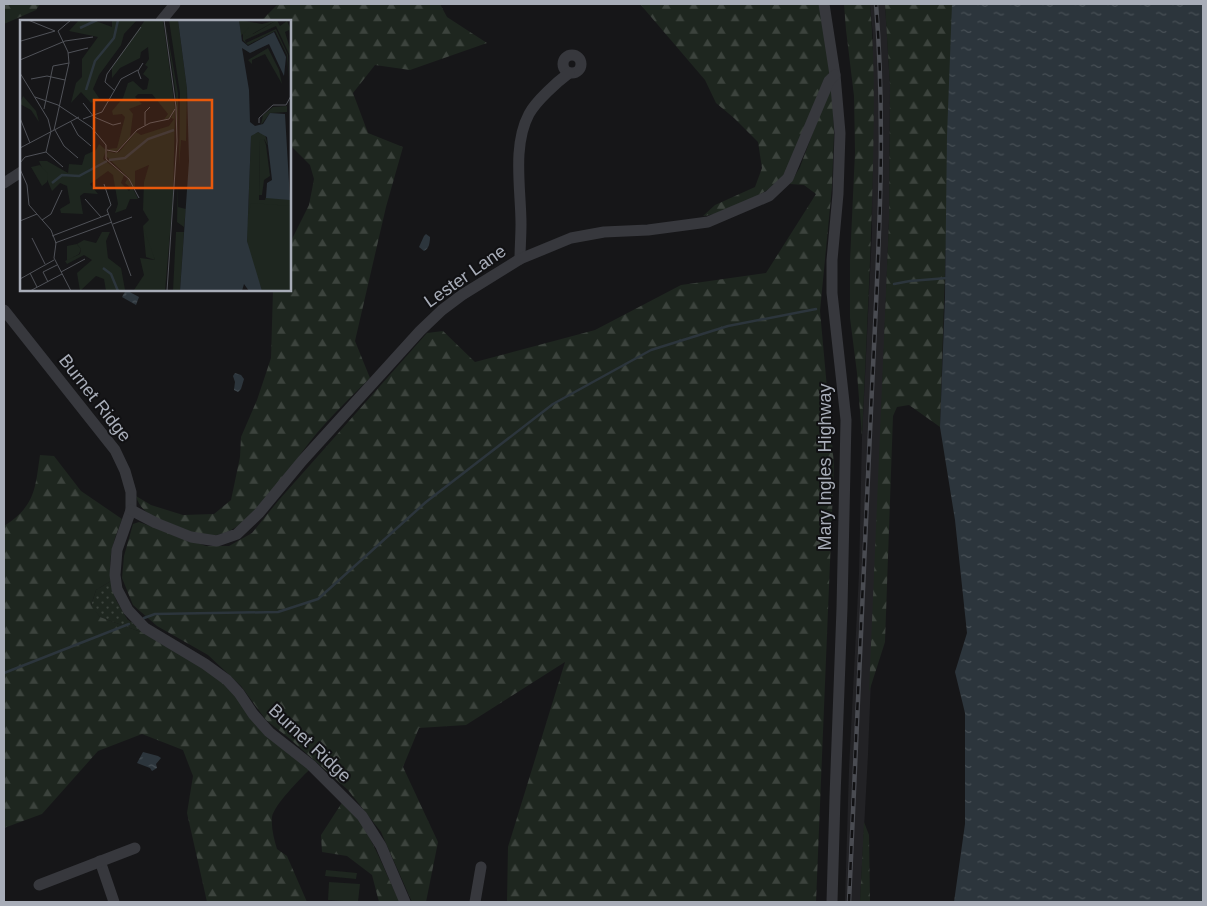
<svg xmlns="http://www.w3.org/2000/svg" width="1207" height="906" font-family="Helvetica,sans-serif">
  <defs>
    <pattern id="grass-dots" width="8" height="8" patternUnits="userSpaceOnUse" patternTransform="scale(1.25)"><rect width="8" height="8" fill="#1e261f"/><path d="M2 2h.1M6 6h.1" fill="none" stroke="#3c433d" stroke-width="1.8" stroke-linecap="round"/></pattern>
    <pattern id="forest-firs" width="22" height="20" patternUnits="userSpaceOnUse" patternTransform="scale(1.25)"><rect width="22" height="20" fill="#1e261f"/><path d="M5 1l3.5 6h-7zM16 11l3.5 6h-7z" fill="#3c433d"/></pattern>
    <pattern id="water-ripples" width="26" height="14" patternUnits="userSpaceOnUse" patternTransform="scale(1.25)"><rect width="26" height="14" fill="#2c353c"/><path d="M2 4q2-2 4 0t4 0M15 11q2-2 4 0t4 0" fill="none" stroke="#485056"/></pattern>
  </defs>
  <rect width="100%" height="100%" fill="#161618"/>
  <!-- built -->
  <path fill="#222225" d="M 870,4 L 885,4 L 890,86 L 889,220 L 868,755 L 860,902 L 845,902 L 849,769 L 859,573 L 862,437 L 872,233 L 873,36 Z"/>
  <!-- grass -->
  <path fill="url(#grass-dots)" d="M 111,581 L 116,600 L 127,619 L 149,635 L 100,617 L 91,606 L 96,590 Z"/>
  <!-- forest -->
  <g fill="url(#forest-firs)">
    <path d="M 4,4 L 40,4 L 36,10 L 4,24 Z"/>
    <path d="M 278,4 L 440,4 L 447,17 L 487,43 L 410,70 L 375,65 L 353,93 L 368,133 L 403,147 L 386,207 L 355,341 L 370,378 C 352,396 333,414 317,433 C 293,461 256,525 221,534 C 204,539 185,530 170,524 C 156,519 140,512 136,496 L 151,505 L 183,515 L 214,514 L 231,500 L 240,457 L 241,437 L 257,400 L 271,358 L 273,290 L 290,290 L 290,243 L 309,205 L 314,179 L 310,165 L 290,145 L 290,21 L 261,21 Z"/>
    <path d="M 640,4 L 820,4 L 830,70 L 787,170 C 785,173 783,177 780,180 C 767,194 721,215 703,216 L 715,205 L 755,187 L 762,168 L 758,142 L 734,118 L 716,103 L 705,80 Z"/>
    <path d="M 844,4 L 870,4 C 875,58 874,113 873,167 C 871,257 866,347 862,437 L 857,373 L 850,318 L 850,261 L 855,152 L 854,96 L 846,30 Z"/>
    <path d="M 885,4 L 952,4 L 953,23 L 940,427 L 909,405 L 897,407 L 893,416 L 885,642 L 869,692 L 889,220 L 890,86 Z"/>
    <path d="M 832,82 L 834,133 L 832,187 L 820,311 L 834,465 L 816,902 L 507,902 L 508,847 L 565,662 L 466,725 L 419,728 L 403,767 L 438,842 L 426,902 L 412,902 L 381,832 L 348,790 L 290,739 L 266,720 L 241,686 L 208,655 L 157,626 L 133,605 L 122,578 L 124,556 L 133,524 L 139,522 L 206,546 L 229,546 L 252,533 L 278,501 L 427,333 L 443,331 L 475,362 L 595,330 L 681,285 L 766,273 L 816,194 L 804,185 L 790,184 L 800,167 Z"/>
    <path d="M 40,455 L 54,456 L 81,491 L 122,519 C 113,543 108,555 111,581 L 96,590 L 91,605 L 100,617 L 149,635 L 220,678 L 309,770 C 300,779 274,805 272,817 C 271,828 274,839 277,849 L 287,856 L 307,902 L 207,902 L 187,813 L 193,776 L 183,750 L 142,734 L 98,751 L 42,814 L 4,828 L 4,526 C 35,506 35,490 40,455 Z"/>
    <path d="M 343,801 C 371,829 382,867 400,902 L 379,902 L 372,875 L 347,856 L 322,852 L 321,835 Z"/>
    <path d="M 864,822 L 869,835 L 870,902 L 860,902 Z"/>
  </g>
  <!-- park -->
  <g fill="#1e261f">
    <path d="M 326,870 L 357,873 L 356,879 L 325,876 Z"/>
    <path d="M 329,882 L 360,884 L 358,902 L 328,900 Z"/>
  </g>
  <!-- water -->
  <g fill="url(#water-ripples)">
    <path d="M 952,4 L 1203,4 L 1203,902 L 954,902 L 965,824 L 965,713 L 955,672 L 967,633 L 955,520 L 940,427 L 945,297 L 947,136 Z"/>
    <path d="M 426,234 L 430,237 C 430,242 429,249 424,251 L 419,247 L 424,236 Z"/>
    <path d="M 126,290 L 139,297 L 136,305 L 122,297 Z"/>
    <path d="M 235,373 L 241,375 L 244,379 L 241,389 L 238,392 L 234,390 L 235,382 L 233,376 Z"/>
    <path d="M 143,752 L 158,756 L 161,758 L 156,764 L 157,768 L 152,771 L 150,768 L 137,763 Z"/>
  </g>
  <g fill="none" stroke-linecap="round" stroke-linejoin="round">
    <!-- stream -->
    <g stroke="#2c353c" stroke-width="2.5">
      <path d="M 894,284 L 910,281 L 947,278"/>
      <path d="M 144,618 L 155,614 L 278,612 L 318,599 L 426,502 L 553,404 L 651,350 L 728,326 L 816,309"/>
      <path d="M 4,673 L 129,624"/>
    </g>
    <!-- minor -->
    <g stroke="#37383d" stroke-width="11">
      <path d="M 824,4 L 835,75 L 840,133 L 838,194 L 832,260 L 832,293 L 846,420 L 842,608 L 835,797 L 832,902"/>
      <path d="M 161,21 L 175,4"/>
      <circle cx="572" cy="64" r="9"/>
      <path d="M 4,183 L 21,172"/>
      <path d="M 520,259 C 520,248 521,236 521,224 C 521,190 512,146 529,114 C 536,101 557,82 569,73"/>
      <path d="M 4,310 L 115,450 L 125,471 L 131,492 L 131,510 L 117,550 L 115,575 L 117,589 L 128,610 L 145,628 L 205,664 L 227,680 L 239,693 L 253,714 L 269,732 L 311,765 L 362,816 L 381,846 L 405,902"/>
      <path d="M 131,510 L 156,523 L 191,537 L 217,541 L 237,534 L 259,513 L 302,461 L 420,331 L 442,310 L 462,295 L 520,259 L 571,238 L 604,232 L 648,230 L 708,222 L 769,196 L 788,178 L 829,81 L 835,75"/>
      <path d="M 100,861 L 114,902"/>
      <path d="M 39,885 L 135,848"/>
      <path d="M 475,902 L 481,867"/>
    </g>
    <!-- rail casing -->
    <g stroke="#4a4c52" stroke-width="4.5">
      <path id="rail" d="M 849,902 C 856,738 863,574 871,410 C 877,275 887,139 876,4"/>
    </g>
    <!-- rail -->
    <use href="#rail" stroke="#111113" stroke-width="2.5" stroke-dasharray="8" stroke-linecap="butt"/>
  </g>
  <g text-anchor="middle" dominant-baseline="central" stroke-width="4" stroke-linejoin="round" paint-order="stroke">
    <!-- street labels -->
    <g font-size="18" fill="#a8adb8" stroke="#111113">
      <text transform="translate(465 276) rotate(-35)">Lester Lane</text>
      <text transform="translate(95 398) rotate(52)">Burnet Ridge</text>
      <text transform="translate(825 467) rotate(-90)">Mary Ingles Highway</text>
      <text transform="translate(310 743) rotate(43)">Burnet Ridge</text>
    </g>
  </g>
  <!-- overview -->
  <g transform="translate(20 20)">
    <rect width="271" height="271" fill="#161618"/>
    <path d="M 257,0 L 260,6 L 267,1 L 271,10 L 271,14 L 270,14 L 269,10 L 265,12 L 271,32 L 272,53 L 270,57 L 270,36 L 256,6 L 225,20 L 226,23 L 223,20 L 223,12 L 228,6 L 233,14 ZM 256,9 L 268,35 L 269,63 L 267,35 L 255,11 L 228,25 L 226,23 ZM 248,28 L 259,50 L 262,64 L 245,34 L 232,40 L 232,44 L 228,40 ZM 240,119 L 244,119 L 246,125 L 250,156 L 244,160 L 242,175 L 239,175 ZM 123,206 L 130,218 L 135,240 L 126,237 ZM 57,224 L 61,229 L 59,234 L 47,241 L 47,226 Z" fill="#1e261f"/>
    <path d="M 59,0 L 73,0 L 92,7 L 92,0 L 117,0 L 104,14 L 101,25 L 79,55 L 73,69 L 79,78 L 71,83 L 61,72 L 51,83 L 56,63 L 62,57 L 62,39 L 78,17 L 49,11 ZM 125,0 L 143,0 L 155,88 L 153,179 L 145,271 L 86,271 L 84,259 L 76,256 L 60,271 L 57,253 L 72,240 L 64,235 L 47,244 L 45,241 L 60,234 L 61,229 L 57,224 L 64,220 L 76,223 L 82,212 L 90,212 L 86,221 L 88,238 L 101,248 L 105,270 L 114,270 L 124,255 L 120,238 L 135,240 L 123,206 L 129,200 L 123,190 L 124,162 L 129,145 L 115,151 L 115,170 L 108,157 L 86,136 L 88,131 L 94,133 L 99,132 L 116,112 L 121,115 L 149,106 L 154,99 L 151,98 L 155,89 L 150,97 L 143,101 L 148,94 L 132,74 L 118,74 L 115,77 L 122,84 L 109,89 L 113,94 L 110,117 L 97,131 L 94,132 L 88,129 L 97,128 L 105,97 L 102,94 L 93,95 L 92,91 L 103,78 L 108,63 L 113,61 L 123,70 L 127,69 L 129,59 L 123,54 L 128,47 L 125,45 L 129,39 L 128,27 L 121,32 L 120,38 L 100,48 L 92,58 L 92,47 ZM 145,0 L 158,73 L 158,122 L 156,75 ZM 149,0 L 158,0 L 167,69 L 166,121 L 161,120 L 159,147 L 160,73 ZM 219,0 L 242,4 L 257,0 L 227,17 L 224,14 L 229,7 L 221,16 ZM 3,76 L 16,91 L 19,102 L 11,90 L 0,84 ZM 267,86 L 267,92 L 250,93 L 241,105 L 243,95 L 253,87 ZM 237,112 L 245,114 L 248,126 L 244,119 L 240,120 L 239,180 L 245,180 L 246,177 L 271,179 L 271,176 L 271,271 L 242,271 L 227,221 L 231,115 ZM 79,124 L 86,130 L 83,139 L 104,155 L 101,163 L 109,171 L 111,168 L 105,163 L 108,158 L 118,179 L 110,179 L 106,189 L 95,193 L 98,184 L 93,155 L 88,151 L 70,164 L 78,174 L 64,173 L 60,176 L 63,194 L 41,193 L 40,189 L 50,183 L 47,166 L 40,163 L 32,171 L 19,141 L 27,141 L 48,153 L 49,144 L 62,145 L 65,135 L 76,130 ZM 158,160 L 158,187 L 166,189 L 164,207 L 157,202 ZM 156,212 L 164,212 L 160,271 L 153,271 Z" fill="#1e261f"/>
    <path d="M 20,145 L 28,154 L 27,162 L 22,166 L 11,147 ZM 231,183 L 271,186 L 271,271 L 242,271 L 228,234 L 227,204 Z" fill="#1e261f"/>
    <path d="M 158,0 L 219,0 L 222,21 L 228,26 L 254,12 L 266,37 L 264,56 L 249,24 L 230,33 L 222,28 L 229,70 L 230,102 L 235,106 L 243,104 L 250,93 L 265,94 L 270,180 L 246,178 L 247,163 L 252,160 L 247,117 L 238,112 L 231,116 L 227,221 L 242,271 L 229,271 L 224,264 L 222,271 L 160,271 L 169,141 L 167,69 Z" fill="#2c353c"/>
    <path fill="none" stroke="#2c353c" stroke-width="2.5" d="M 60,8 L 77,0M 66,70 L 75,41 L 94,18 L 98,0M 89,140 L 105,138 L 128,119 L 154,110M 32,163 L 42,155 L 59,156 L 87,141M 83,248 L 91,254 L 98,271"/>
    <path fill="none" stroke="#505258" stroke-width="1" d="M 8,0 L 35,11M 144,0 L 156,87 L 157,121 L 147,271M 0,5 L 0,21M 38,11 L 51,0M 1,21 L 35,11M 48,33 L 68,28M 0,40 L 45,21 L 73,17M 0,53 L 28,99 L 31,111 L 26,132 L 5,137 L 0,143M 11,59 L 27,56 L 45,60M 121,59 L 118,51 L 123,43M 95,71 L 85,62 L 87,54 L 121,7M 15,77 L 38,85 L 71,107 L 86,125 L 86,139 L 109,159 L 119,178M 63,83 L 74,97M 24,89 L 33,46 L 49,43M 74,97 L 93,105 L 101,103M 0,98 L 10,123M 63,99 L 82,92 L 101,59 L 118,50M 51,102 L 58,115 L 71,126M 239,103 L 239,98 L 253,85 L 266,85 L 272,74M 125,105 L 125,92 L 130,87M 34,110 L 49,43 L 48,32 L 38,11M 35,110 L 44,126 L 58,138M 0,128 L 59,97M 87,130 L 97,132 L 117,110 L 130,103 L 149,99 L 155,89M 26,132 L 43,147M 0,149 L 7,165 L 9,185 L 31,210 L 36,223 L 34,238 L 51,271M 84,164 L 91,185 L 87,190 L 111,256M 65,179 L 81,197M 22,200 L 31,194 L 42,170M 0,201 L 17,194M 93,204 L 112,197M 32,216 L 89,194M 12,218 L 25,244M 35,223 L 92,202M 41,252 L 65,239M 10,253 L 17,267M 0,259 L 34,240M 28,262 L 23,252 L 37,245M 10,271 L 42,254"/>
    <path fill="#e8590c" fill-opacity="0.15" stroke="#e8590c" stroke-width="2.5" d="M 74,80 L 192,80 L 192,168 L 74,168 Z"/>
    <rect width="271" height="271" fill="none" stroke="#a8adb8" stroke-width="2.5"/>
  </g>
  <!-- border -->
  <rect width="1207" height="906" fill="none" stroke="#a8adb8" stroke-width="10"/>
</svg>
